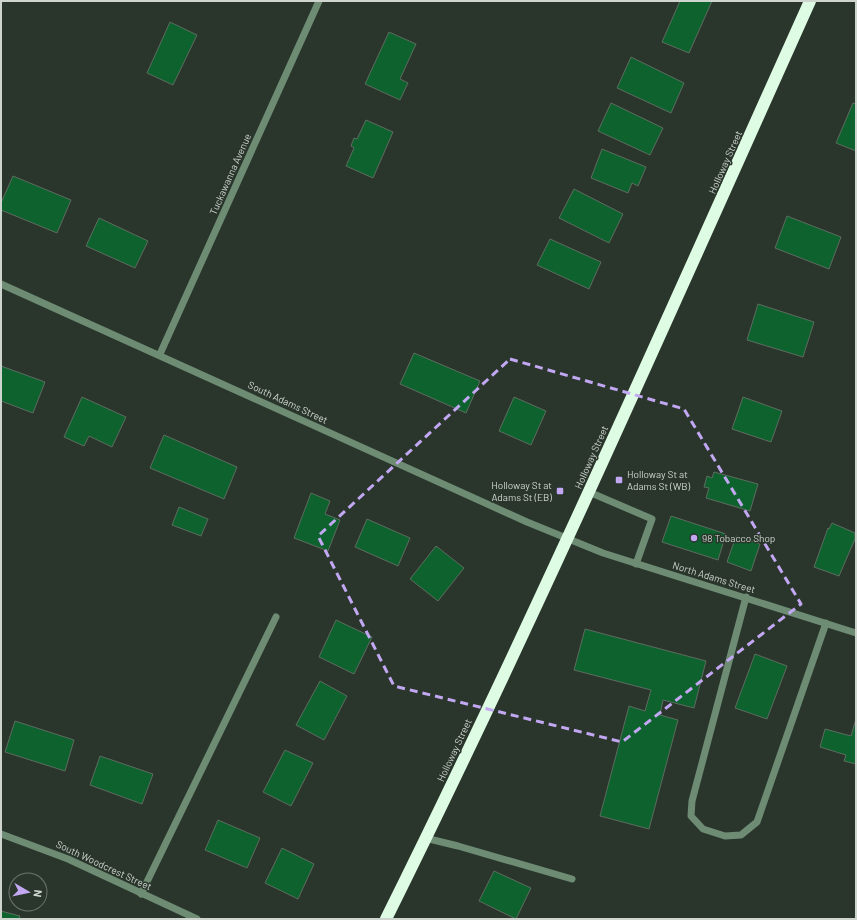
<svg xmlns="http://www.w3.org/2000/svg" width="857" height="920" font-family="Barlow,sans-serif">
  <rect width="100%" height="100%" fill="#2a362c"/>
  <!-- building -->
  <g fill="#0d622e" stroke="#5e6c60">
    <path d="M 680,1 L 712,1 L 689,53 L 662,42 Z"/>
    <path d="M 170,22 L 197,35 L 173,85 L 147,73 Z"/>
    <path d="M 389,32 L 416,44 L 400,79 L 408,83 L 400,100 L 365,84 Z"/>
    <path d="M 631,57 L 684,83 L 671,113 L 617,88 Z"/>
    <path d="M 611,103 L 663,128 L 650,155 L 598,131 Z"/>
    <path d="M 853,103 L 856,104 L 856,151 L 836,143 Z"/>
    <path d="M 366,120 L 393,132 L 373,178 L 346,166 L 354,148 L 351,146 L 354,138 L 357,139 Z"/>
    <path d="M 602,149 L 646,167 L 638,186 L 632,183 L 628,193 L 591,178 Z"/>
    <path d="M 13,176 L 71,200 L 57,233 L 1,210 L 1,203 Z"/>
    <path d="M 574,189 L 623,214 L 609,243 L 559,218 Z"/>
    <path d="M 787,216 L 841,237 L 829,269 L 775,248 Z"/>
    <path d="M 99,218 L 148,241 L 135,268 L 86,246 Z"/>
    <path d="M 550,239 L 601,262 L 589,289 L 537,265 Z"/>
    <path d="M 758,304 L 814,322 L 803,357 L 747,340 Z"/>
    <path d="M 414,353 L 480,381 L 466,413 L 400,384 Z"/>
    <path d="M 1,366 L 45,382 L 33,413 L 1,401 Z"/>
    <path d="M 82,397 L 126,417 L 112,447 L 89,436 L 84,446 L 64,437 Z"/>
    <path d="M 514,397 L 546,411 L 531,445 L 499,431 Z"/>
    <path d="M 743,397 L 782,411 L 771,442 L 732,429 Z"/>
    <path d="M 164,435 L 237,467 L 224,499 L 150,468 Z"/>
    <path d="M 714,472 L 758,484 L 750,511 L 706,498 L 709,488 L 704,487 L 707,476 L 712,478 Z"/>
    <path d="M 311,493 L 330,501 L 325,514 L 340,520 L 328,551 L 294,538 Z"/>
    <path d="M 179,507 L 208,519 L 201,536 L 172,525 Z"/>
    <path d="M 671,516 L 726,534 L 718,560 L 662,542 Z"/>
    <path d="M 367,519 L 410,538 L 398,566 L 355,547 Z"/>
    <path d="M 832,523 L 855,533 L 855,539 L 839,576 L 814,567 L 828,528 L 829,529 Z"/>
    <path d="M 736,536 L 760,544 L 751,571 L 727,562 Z"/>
    <path d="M 436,546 L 464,568 L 438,601 L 410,579 Z"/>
    <path d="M 336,620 L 372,637 L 354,674 L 319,657 Z"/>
    <path d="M 585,629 L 706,661 L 694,708 L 663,700 L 660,715 L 678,720 L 649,829 L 600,816 L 629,706 L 645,711 L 651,690 L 574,670 Z"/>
    <path d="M 755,654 L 787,666 L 767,719 L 735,708 Z"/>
    <path d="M 320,681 L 347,696 L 324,740 L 296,725 Z"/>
    <path d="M 856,719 L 856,764 L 844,761 L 846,755 L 820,747 L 825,729 L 851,736 Z"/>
    <path d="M 15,721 L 74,740 L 65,771 L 5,752 Z"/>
    <path d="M 285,750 L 313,763 L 291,806 L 263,792 Z"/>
    <path d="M 100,756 L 153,774 L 142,804 L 90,785 Z"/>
    <path d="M 218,820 L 260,838 L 247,868 L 205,850 Z"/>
    <path d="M 282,848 L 314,864 L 298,899 L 265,883 Z"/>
    <path d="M 494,871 L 531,888 L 516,919 L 479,901 Z"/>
    <path d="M 1,911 L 20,916 L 19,919 L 1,919 Z"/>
  </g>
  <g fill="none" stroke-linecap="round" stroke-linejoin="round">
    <!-- minor -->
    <g stroke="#6d8c73" stroke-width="7">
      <path d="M 1,284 L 527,522 L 603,553 L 856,633"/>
      <path d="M 160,354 L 319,1"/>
      <path d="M 589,492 L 652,519 L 636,564"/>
      <path d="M 746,597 L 692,801 L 691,816 L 703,829 L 725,836 L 741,835 L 757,822 L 826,623"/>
      <path d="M 1,834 L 68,859 L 197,919"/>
      <path d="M 425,838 L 458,846 L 572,879"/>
      <path d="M 141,894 L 276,617"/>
    </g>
    <!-- highway -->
    <path stroke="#defce3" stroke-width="12" d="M 386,919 C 536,617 672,308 810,1"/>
  </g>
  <!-- marked area -->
  <path fill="none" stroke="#c2a7f2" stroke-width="3" stroke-dasharray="8 5" stroke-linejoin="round" d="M 510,359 L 684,409 L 801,604 L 622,742 L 394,686 L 318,536 Z"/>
  <!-- markers -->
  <g fill="#c2a7f2" stroke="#2a362c" stroke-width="1.5">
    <rect x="615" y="476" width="8" height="8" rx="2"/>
    <rect x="556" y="487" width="8" height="8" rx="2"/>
    <circle cx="694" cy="538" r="4"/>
  </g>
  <g text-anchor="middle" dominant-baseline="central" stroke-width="3" stroke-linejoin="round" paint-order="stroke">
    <!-- street labels -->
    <g font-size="10" fill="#ced5cf" stroke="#2a362c">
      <text transform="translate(725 162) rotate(-66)">Holloway Street</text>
      <text transform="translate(230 174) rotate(-66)">Tuckawanna Avenue</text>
      <text transform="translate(288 402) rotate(25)">South Adams Street</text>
      <text transform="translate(591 457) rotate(-66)">Holloway Street</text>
      <text transform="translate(714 577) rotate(17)">North Adams Street</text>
      <text transform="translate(454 750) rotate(-65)">Holloway Street</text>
      <text transform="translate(104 865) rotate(25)">South Woodcrest Street</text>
    </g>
    <!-- poi labels -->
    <g font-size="10" fill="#ced5cf" stroke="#2a362c" text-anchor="start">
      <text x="627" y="474">Holloway St at<tspan x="627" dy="12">Adams St (WB)</tspan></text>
      <text x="552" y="485" text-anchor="end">Holloway St at<tspan x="552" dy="12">Adams St (EB)</tspan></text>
      <text x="702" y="538">98 Tobacco Shop</text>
    </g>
  </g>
  <!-- border -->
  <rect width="857" height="920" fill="none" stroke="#ced5cf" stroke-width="4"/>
  <!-- north arrow -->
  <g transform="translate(28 892) rotate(99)"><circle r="19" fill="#2a362c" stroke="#6c766d"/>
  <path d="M0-3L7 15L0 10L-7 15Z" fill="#c2a7f2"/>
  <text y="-6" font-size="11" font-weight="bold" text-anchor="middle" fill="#ced5cf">N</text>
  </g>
</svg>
